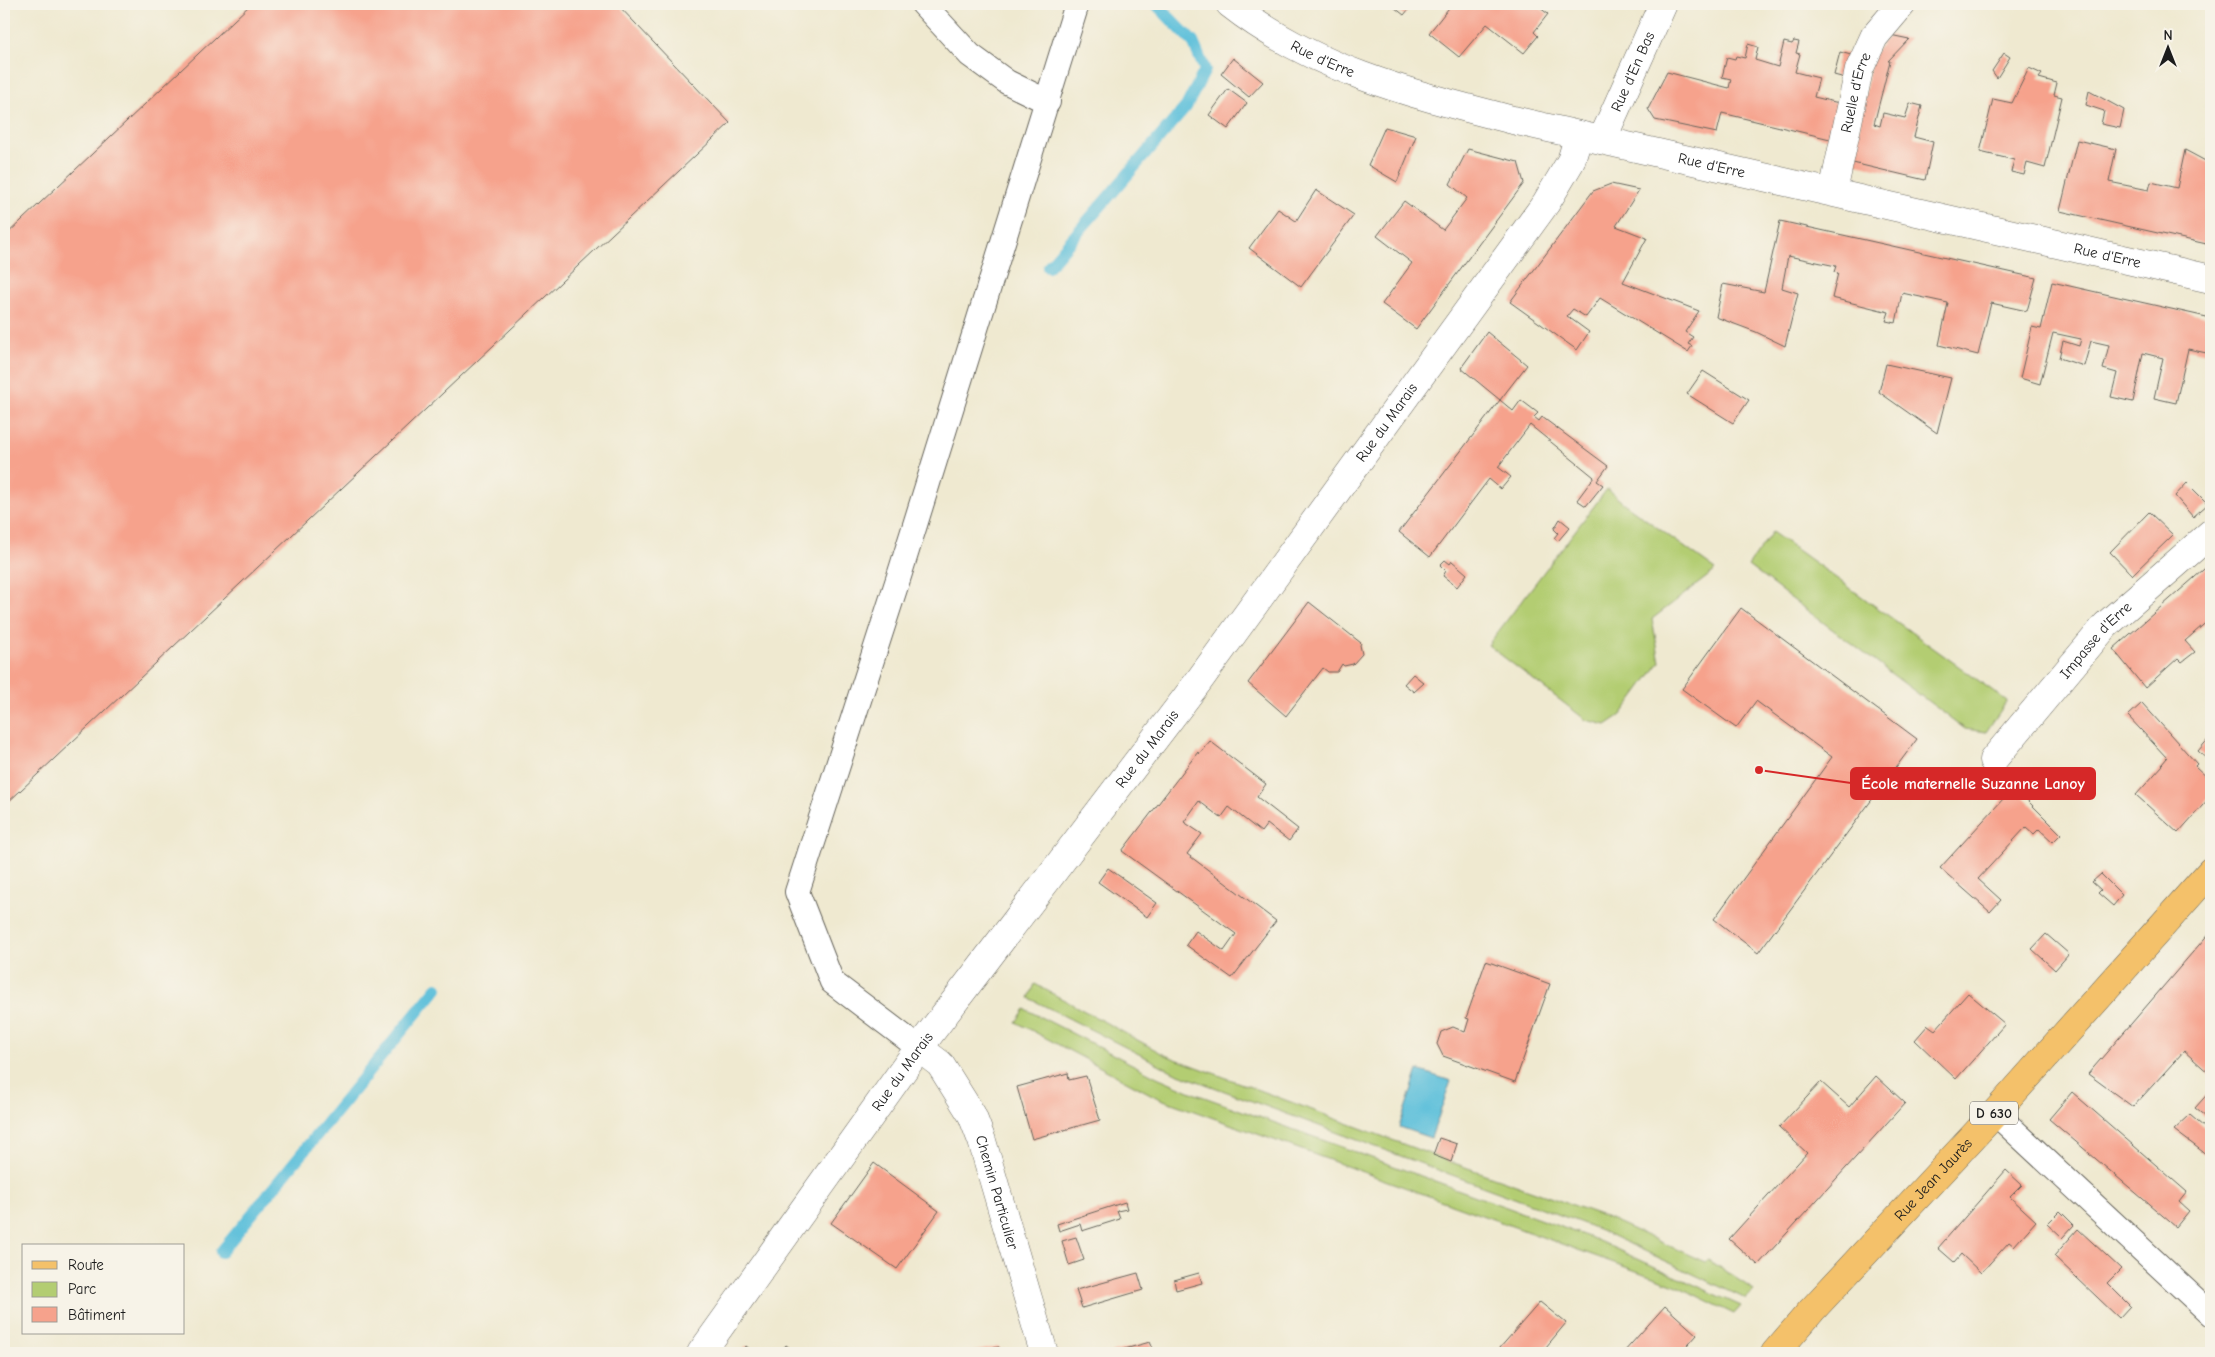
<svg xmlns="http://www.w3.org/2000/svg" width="2215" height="1357" font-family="'Comic Neue',sans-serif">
  <rect width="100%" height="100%" fill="#f7f3e8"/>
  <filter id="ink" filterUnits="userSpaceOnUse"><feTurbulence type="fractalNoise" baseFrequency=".02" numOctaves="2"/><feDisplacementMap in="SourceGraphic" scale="10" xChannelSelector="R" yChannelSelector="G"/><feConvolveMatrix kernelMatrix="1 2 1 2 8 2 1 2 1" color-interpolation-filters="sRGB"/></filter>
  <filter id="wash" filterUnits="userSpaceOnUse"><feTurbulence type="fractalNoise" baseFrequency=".0096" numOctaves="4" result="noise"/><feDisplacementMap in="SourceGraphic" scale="20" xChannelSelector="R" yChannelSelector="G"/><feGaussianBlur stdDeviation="1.12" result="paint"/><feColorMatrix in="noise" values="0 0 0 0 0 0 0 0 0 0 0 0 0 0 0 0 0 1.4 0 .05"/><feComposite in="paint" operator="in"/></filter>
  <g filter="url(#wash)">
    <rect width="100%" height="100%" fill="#efe9d0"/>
    <!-- green -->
    <g fill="#b3cd72" stroke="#687447">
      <path d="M 1607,489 L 1622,502 L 1716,570 L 1652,619 L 1660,662 L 1621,715 L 1606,725 L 1586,720 L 1488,645 Z"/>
      <path d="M 1772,532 L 2007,701 L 1986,732 L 1965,729 L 1748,566 Z"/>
      <path d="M 1035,984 L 1165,1055 L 1451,1162 L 1603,1216 L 1705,1262 L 1708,1260 L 1754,1290 L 1746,1299 L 1598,1229 L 1176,1073 L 1029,998 Z"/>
      <path d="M 1025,1009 L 1157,1077 L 1196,1094 L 1594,1239 L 1741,1306 L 1734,1314 L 1675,1285 L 1158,1098 L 1016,1022 Z"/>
    </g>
    <!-- water -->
    <path fill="#5cbfda" stroke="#3c6e7b" d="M 1418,1070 L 1451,1081 L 1431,1138 L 1399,1127 Z"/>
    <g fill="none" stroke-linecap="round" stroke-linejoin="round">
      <!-- stream -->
      <g stroke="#5cbfda" stroke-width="12">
        <path d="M 1048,267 L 1186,107 L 1205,70 L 1193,42 L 1156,4"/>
        <path d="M 221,1252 L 437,988"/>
      </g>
    </g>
    <g id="blocks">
      <!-- building -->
      <g fill="#f6a28c">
        <path d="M 251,4 L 617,4 L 730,123 L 4,806 L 4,237 Z"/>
        <path d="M 1390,4 L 1413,4 L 1404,15 Z"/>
        <path d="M 1452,4 L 1535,4 L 1548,14 L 1534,32 L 1538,36 L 1524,53 L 1487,24 L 1459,57 L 1429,33 Z"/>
        <path d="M 1890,35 L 1909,39 L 1888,61 L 1890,61 L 1874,124 L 1880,126 L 1883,113 L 1905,118 L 1910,103 L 1922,106 L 1914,137 L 1933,142 L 1925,180 L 1853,163 L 1872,55 Z"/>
        <path d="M 1794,41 L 1799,42 L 1796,53 L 1800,54 L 1795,72 L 1819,78 L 1814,97 L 1839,103 L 1830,139 L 1722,113 L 1717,133 L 1655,120 L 1648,109 L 1667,72 L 1729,88 L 1731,79 L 1722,77 L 1727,57 L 1735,59 L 1736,56 L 1745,58 L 1748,44 L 1758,47 L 1755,60 L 1778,67 L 1784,42 L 1792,44 Z"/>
        <path d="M 1840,52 L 1851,55 L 1845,78 L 1834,75 Z"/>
        <path d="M 2004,53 L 2010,57 L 1997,78 L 1992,71 Z"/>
        <path d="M 1233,58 L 1263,82 L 1249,97 L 1221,74 Z"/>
        <path d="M 2029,68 L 2042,74 L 2039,78 L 2057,83 L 2054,95 L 2062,97 L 2045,168 L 2027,163 L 2024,175 L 2011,172 L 2014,160 L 1980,152 L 1993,99 L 2012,103 Z"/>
        <path d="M 1228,89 L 1247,103 L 1228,129 L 1209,115 Z"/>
        <path d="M 2089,91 L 2124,110 L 2120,128 L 2101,124 L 2104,111 L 2086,105 Z"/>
        <path d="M 1385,127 L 1416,136 L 1397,182 L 1368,165 Z"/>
        <path d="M 2077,140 L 2116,149 L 2109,182 L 2149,190 L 2151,182 L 2177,188 L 2185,150 L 2211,164 L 2211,245 L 2060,211 Z"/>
        <path d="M 1468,149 L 1518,162 L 1524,183 L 1416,329 L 1382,304 L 1412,263 L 1377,236 L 1404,201 L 1443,230 L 1467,198 L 1450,184 Z"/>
        <path d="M 1611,184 L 1639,190 L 1616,226 L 1647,238 L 1623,282 L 1699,311 L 1685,332 L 1693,337 L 1688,344 L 1692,346 L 1688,352 L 1600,298 L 1586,317 L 1573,309 L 1567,316 L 1589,332 L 1577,350 L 1510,302 L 1593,191 Z"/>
        <path d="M 1316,190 L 1354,215 L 1301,287 L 1249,248 L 1278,209 L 1296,221 Z"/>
        <path d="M 1780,221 L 2036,278 L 2027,311 L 1991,303 L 1978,355 L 1939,345 L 1948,303 L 1902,293 L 1896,323 L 1886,321 L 1889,312 L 1832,298 L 1838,273 L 1834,272 L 1836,266 L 1788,256 L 1782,288 L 1798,293 L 1785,346 L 1756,332 L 1716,317 L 1723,284 L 1764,292 Z"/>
        <path d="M 2052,282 L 2211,318 L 2211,354 L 2188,349 L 2176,403 L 2154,398 L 2163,358 L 2143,353 L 2133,402 L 2111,397 L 2117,373 L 2103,369 L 2109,345 L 2091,341 L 2084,366 L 2059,358 L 2063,341 L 2079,346 L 2081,339 L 2053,333 L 2040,384 L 2020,378 L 2032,327 L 2041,329 Z"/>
        <path d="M 1487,332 L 1527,365 L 1500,400 L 1461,368 Z"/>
        <path d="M 1886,364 L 1951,378 L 1937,433 L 1879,392 Z"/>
        <path d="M 1703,371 L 1749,400 L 1733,423 L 1687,394 Z"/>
        <path d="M 1500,400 L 1513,411 L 1521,400 L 1538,413 L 1534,417 L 1539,421 L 1542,417 L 1608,466 L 1597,481 L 1603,485 L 1586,506 L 1577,500 L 1594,477 L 1530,425 L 1498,467 L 1511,477 L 1501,489 L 1489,479 L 1430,557 L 1399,532 Z"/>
        <path d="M 2187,483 L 2208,504 L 2193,517 L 2175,496 Z"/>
        <path d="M 2149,512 L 2173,535 L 2132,575 L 2110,552 Z"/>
        <path d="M 1560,519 L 1570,527 L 1558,541 L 1554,538 L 1558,533 L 1554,529 Z"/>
        <path d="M 1445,560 L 1450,564 L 1452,561 L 1467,574 L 1457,587 L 1443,576 L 1446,571 L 1440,565 Z"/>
        <path d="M 2211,563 L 2211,618 L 2185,641 L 2195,652 L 2182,662 L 2178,658 L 2145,688 L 2113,649 Z"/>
        <path d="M 1309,602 L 1361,643 L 1360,645 L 1362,654 L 1353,664 L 1344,666 L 1342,664 L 1337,672 L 1328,672 L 1323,668 L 1286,716 L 1248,683 Z"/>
        <path d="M 1741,608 L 1917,739 L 1758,953 L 1714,919 L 1832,757 L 1756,701 L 1736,728 L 1682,689 Z"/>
        <path d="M 1413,674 L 1424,683 L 1414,692 L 1404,684 Z"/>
        <path d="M 2142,703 L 2197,764 L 2195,766 L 2211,781 L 2211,796 L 2178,833 L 2136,795 L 2163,765 L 2162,764 L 2167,758 L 2128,716 Z"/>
        <path d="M 2211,736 L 2211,763 L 2198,751 Z"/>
        <path d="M 1210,741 L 1266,784 L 1257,797 L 1298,829 L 1289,841 L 1267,824 L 1261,832 L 1229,807 L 1221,818 L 1199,801 L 1184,822 L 1202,834 L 1187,854 L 1276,921 L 1232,978 L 1186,945 L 1196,931 L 1224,951 L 1236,934 L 1122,851 L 1198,752 L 1199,754 Z"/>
        <path d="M 2014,787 L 2061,834 L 2053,842 L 2039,829 L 2034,834 L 2026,827 L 1978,879 L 2001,900 L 1990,912 L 1940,868 Z"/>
        <path d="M 1108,868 L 1157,903 L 1147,917 L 1098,882 Z"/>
        <path d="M 2101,874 L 2122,895 L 2113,906 L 2098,893 L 2101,890 L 2092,882 Z"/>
        <path d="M 2211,931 L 2211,1075 L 2184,1051 L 2133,1107 L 2088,1074 Z"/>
        <path d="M 2046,934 L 2069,954 L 2055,970 L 2032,949 Z"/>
        <path d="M 1486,961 L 1550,984 L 1515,1082 L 1443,1056 L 1437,1044 L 1441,1032 L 1453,1027 L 1465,1032 L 1469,1019 L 1466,1018 Z"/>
        <path d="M 1968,993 L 2005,1024 L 1956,1079 L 1915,1040 L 1928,1025 L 1935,1030 Z"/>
        <path d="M 1068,1073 L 1069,1080 L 1086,1076 L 1100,1120 L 1032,1139 L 1017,1087 Z"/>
        <path d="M 1876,1076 L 1905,1103 L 1758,1265 L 1729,1239 L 1807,1153 L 1779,1127 L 1821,1082 L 1849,1107 Z"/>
        <path d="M 2211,1090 L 2211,1121 L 2195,1108 Z"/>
        <path d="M 2072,1092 L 2187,1192 L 2179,1202 L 2189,1211 L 2176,1227 L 2049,1119 Z"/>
        <path d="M 2190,1115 L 2211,1133 L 2211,1158 L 2174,1130 Z"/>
        <path d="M 1439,1138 L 1457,1144 L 1451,1162 L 1433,1155 Z"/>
        <path d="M 874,1163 L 939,1211 L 897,1269 L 831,1223 Z"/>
        <path d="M 2006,1170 L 2022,1185 L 2010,1197 L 2036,1221 L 2014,1246 L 2009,1242 L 1981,1273 L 1961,1254 L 1954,1262 L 1938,1248 Z"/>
        <path d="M 1125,1202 L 1127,1209 L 1117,1211 L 1120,1219 L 1082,1231 L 1080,1224 L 1059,1231 L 1057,1224 Z"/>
        <path d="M 2060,1211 L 2074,1225 L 2062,1238 L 2047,1224 Z"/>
        <path d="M 2078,1229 L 2121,1269 L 2107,1283 L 2130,1306 L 2119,1318 L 2054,1256 Z"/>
        <path d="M 1076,1237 L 1084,1260 L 1069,1265 L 1062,1241 Z"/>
        <path d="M 1138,1273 L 1143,1290 L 1082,1308 L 1076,1290 Z"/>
        <path d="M 1199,1273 L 1202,1283 L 1176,1290 L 1174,1280 Z"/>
        <path d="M 1540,1302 L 1566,1323 L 1541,1353 L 1504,1353 L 1499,1349 Z"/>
        <path d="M 1665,1306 L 1697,1335 L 1681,1353 L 1623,1353 Z"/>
        <path d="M 1150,1342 L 1155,1353 L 1110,1353 Z"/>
        <path d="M 786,1345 L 797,1353 L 779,1353 Z"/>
        <path d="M 746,1346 L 755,1353 L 740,1353 Z"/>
        <path d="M 999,1347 L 1001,1353 L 971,1353 L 971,1352 Z"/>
      </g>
    </g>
  </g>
  <g filter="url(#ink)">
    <use href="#blocks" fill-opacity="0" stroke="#66645b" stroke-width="1"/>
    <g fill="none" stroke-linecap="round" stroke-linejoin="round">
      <!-- service casing -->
      <g stroke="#66645b" stroke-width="26">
        <g id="service">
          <path d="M 923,4 L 970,55 L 1007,82 L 1048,102"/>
          <path d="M 919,1048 L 832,982 L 797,892 L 900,573 L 1077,4"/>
          <path d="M 1995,1113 L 2211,1314"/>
        </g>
      </g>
      <!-- minor casing -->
      <g stroke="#66645b" stroke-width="29">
        <g id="minor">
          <path id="s1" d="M 1602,140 L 1663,4"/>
          <path id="s2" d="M 1833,192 L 1859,70 L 1874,37 L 1902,4"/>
          <path id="s3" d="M 1993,760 L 2106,625 L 2211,533"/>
          <path id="s4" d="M 919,1048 L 940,1064 L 972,1115 L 982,1141 L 1044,1353"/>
          <path id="s5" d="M 701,1353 L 919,1048 L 1198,682 L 1546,203 L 1571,161 L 1579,135"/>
        </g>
      </g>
      <!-- tertiary casing -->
      <g stroke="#66645b" stroke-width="29">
        <g id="tertiary">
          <path id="s6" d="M 1230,4 C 1314,70 1412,94 1513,120 L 2211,279"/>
        </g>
      </g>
      <!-- primary casing -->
      <g stroke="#66645b" stroke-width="29">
        <g id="primary">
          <path id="s7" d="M 1775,1353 L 1812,1310 L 1995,1113 L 2211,871"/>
        </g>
      </g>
      <!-- service -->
      <use href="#service" stroke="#fff" stroke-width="24"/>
      <!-- minor -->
      <use href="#minor" stroke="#fff" stroke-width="28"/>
      <!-- tertiary -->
      <use href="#tertiary" stroke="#fff" stroke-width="28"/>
      <!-- primary -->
      <use href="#primary" stroke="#f4c16a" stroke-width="28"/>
    </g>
  </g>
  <g text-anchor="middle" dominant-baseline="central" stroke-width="4" stroke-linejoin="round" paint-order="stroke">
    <!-- shield labels -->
    <rect fill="#f7f3e8" stroke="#5e5c59" stroke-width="1" x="1970" y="1101.5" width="48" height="23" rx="4"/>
    <g font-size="14" font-weight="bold" fill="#1c1c1c">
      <text x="1994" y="1113">D 630</text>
    </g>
    <!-- street labels -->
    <g font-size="15" fill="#1c1c1c" stroke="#f7f3e8">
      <text stroke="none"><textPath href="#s6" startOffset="108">Rue d'Erre</textPath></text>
      <text stroke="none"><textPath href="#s1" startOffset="75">Rue d'En Bas</textPath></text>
      <text stroke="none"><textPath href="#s2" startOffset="102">Ruelle d'Erre</textPath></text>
      <text stroke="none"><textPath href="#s6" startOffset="512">Rue d'Erre</textPath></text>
      <text stroke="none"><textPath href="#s6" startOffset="918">Rue d'Erre</textPath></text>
      <text stroke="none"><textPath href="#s5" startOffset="1156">Rue du Marais</textPath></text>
      <text stroke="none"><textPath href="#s3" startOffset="158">Impasse d'Erre</textPath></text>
      <text stroke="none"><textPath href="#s5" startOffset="751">Rue du Marais</textPath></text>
      <text stroke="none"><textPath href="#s5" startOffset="346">Rue du Marais</textPath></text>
      <text stroke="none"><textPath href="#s7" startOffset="235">Rue Jean Jaurès</textPath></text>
      <text stroke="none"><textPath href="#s4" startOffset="168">Chemin Particulier</textPath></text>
    </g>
  </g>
  <!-- callouts -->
  <path fill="none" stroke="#d62828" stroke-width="2" d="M1759 770L1851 783"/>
  <circle fill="#d62828" stroke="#f7f3e8" stroke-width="2" cx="1759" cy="770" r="5"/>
  <rect fill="#d62828" stroke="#d62828" stroke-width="2" x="1851" y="768" width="244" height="31" rx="5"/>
  <g font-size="16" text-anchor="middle" font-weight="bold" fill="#fff">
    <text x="1973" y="789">École maternelle Suzanne Lanoy</text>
  </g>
  <!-- margin -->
  <rect width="2215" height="1357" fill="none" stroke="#f7f3e8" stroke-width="20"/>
  <!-- legend -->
  <rect x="22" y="1244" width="162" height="90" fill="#f7f3e8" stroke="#9f9d96"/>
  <rect x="32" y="1261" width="25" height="8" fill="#f4c16a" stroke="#9f9d96"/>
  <text x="68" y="1270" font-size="15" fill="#1c1c1c">Route</text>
  <rect x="32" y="1282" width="25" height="15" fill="#b3cd72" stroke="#9f9d96"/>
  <text x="68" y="1294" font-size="15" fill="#1c1c1c">Parc</text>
  <rect x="32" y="1307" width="25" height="15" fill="#f6a28c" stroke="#9f9d96"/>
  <text x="68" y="1320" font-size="15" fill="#1c1c1c">Bâtiment</text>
  <!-- north arrow -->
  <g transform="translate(2168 48)" stroke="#f7f3e8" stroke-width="4" paint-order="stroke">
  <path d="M0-4L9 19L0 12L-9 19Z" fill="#1c1c1c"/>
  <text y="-8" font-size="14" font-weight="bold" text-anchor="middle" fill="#1c1c1c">N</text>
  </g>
</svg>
